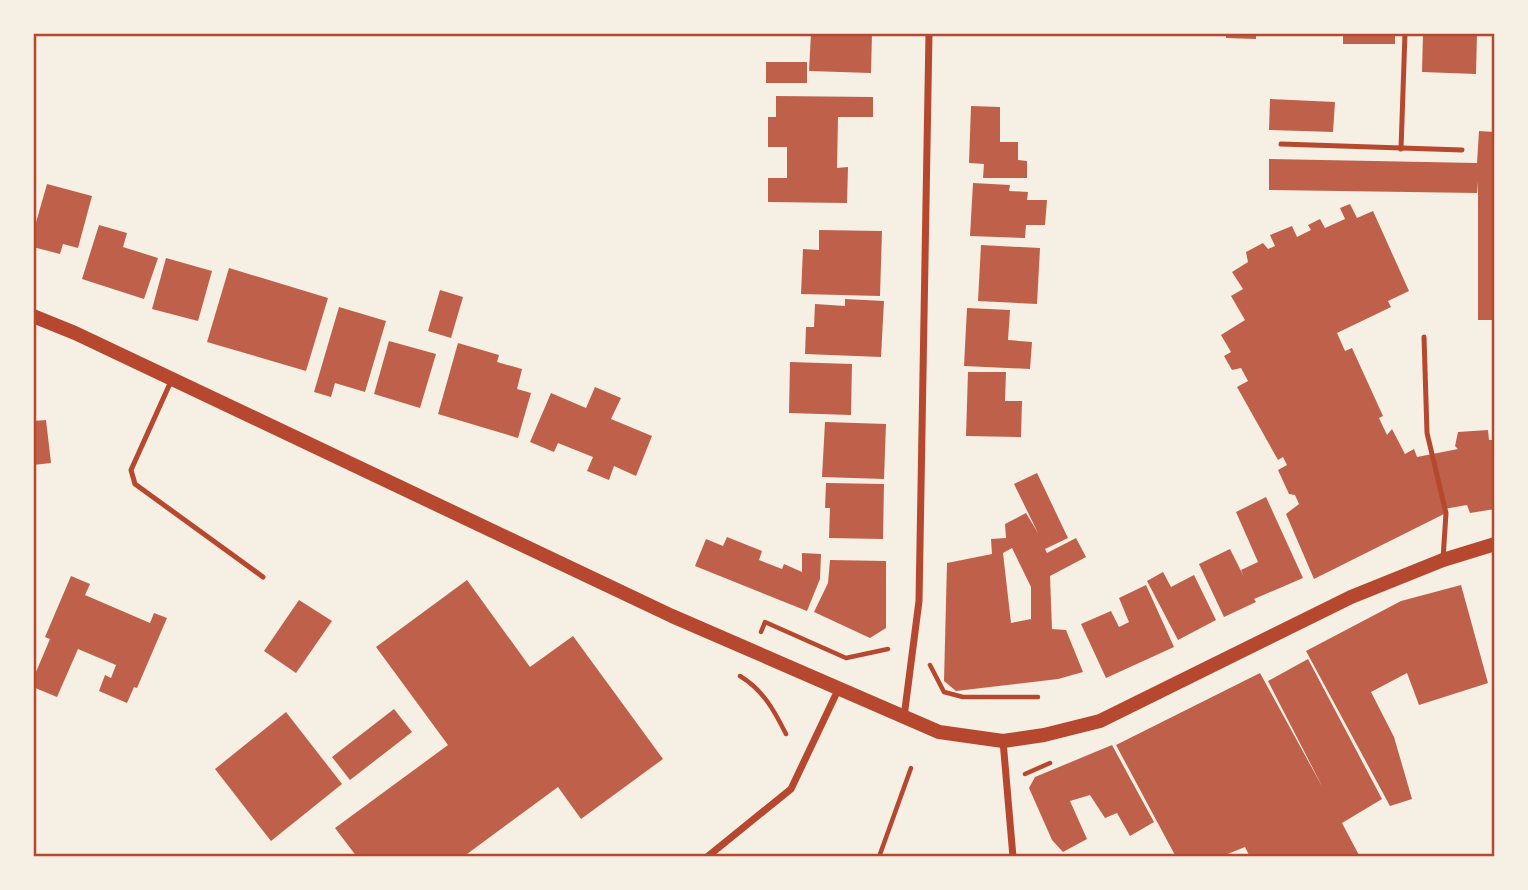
<svg xmlns="http://www.w3.org/2000/svg" width="1528" height="890" font-family="'Golos Text',sans-serif">
  <rect width="100%" height="100%" fill="#f6efe4"/>
  <!-- building -->
  <g fill="#bf614a" fill-rule="evenodd">
    <path d="M 811,33 L 872,33 L 871,73 L 809,71 Z"/>
    <path d="M 1226,33 L 1256,33 L 1256,39 L 1226,38 Z"/>
    <rect x="1343" y="33" width="52" height="11"/>
    <path d="M 1423,33 L 1477,33 L 1476,74 L 1422,72 Z"/>
    <rect x="766" y="62" width="41" height="21"/>
    <path d="M 776,96 L 873,97 L 873,117 L 838,117 L 837,168 L 848,167 L 847,203 L 768,202 L 768,178 L 787,178 L 787,147 L 768,147 L 768,117 L 776,117 Z"/>
    <path d="M 1270,99 L 1335,102 L 1333,132 L 1269,130 Z"/>
    <path d="M 971,106 L 1000,107 L 1000,142 L 1018,142 L 1018,160 L 1027,161 L 1027,178 L 983,178 L 984,164 L 969,163 Z"/>
    <path d="M 1479,131 L 1495,132 L 1495,320 L 1478,320 L 1478,182 L 1477,193 L 1269,190 L 1269,159 L 1477,163 Z"/>
    <path d="M 973,183 L 1010,185 L 1009,191 L 1028,192 L 1027,200 L 1047,200 L 1045,225 L 1026,225 L 1025,238 L 970,236 Z"/>
    <path d="M 47,184 L 92,196 L 78,248 L 63,244 L 60,254 L 33,247 L 33,233 Z"/>
    <path d="M 1350,204 L 1357,218 L 1373,211 L 1409,291 L 1388,301 L 1391,307 L 1337,333 L 1345,351 L 1352,348 L 1383,416 L 1379,418 L 1387,435 L 1392,429 L 1405,454 L 1414,449 L 1417,457 L 1458,449 L 1455,446 L 1458,432 L 1488,430 L 1489,440 L 1495,440 L 1495,509 L 1470,513 L 1467,505 L 1444,509 L 1446,513 L 1314,579 L 1286,514 L 1299,504 L 1295,495 L 1289,494 L 1278,470 L 1287,465 L 1283,457 L 1278,460 L 1237,387 L 1248,381 L 1241,368 L 1232,370 L 1224,356 L 1231,352 L 1221,335 L 1245,320 L 1231,296 L 1243,289 L 1232,272 L 1248,262 L 1246,252 L 1263,243 L 1268,249 L 1275,246 L 1270,235 L 1292,226 L 1297,237 L 1311,230 L 1308,225 L 1320,219 L 1325,228 L 1345,219 L 1340,208 Z"/>
    <path d="M 99,225 L 127,233 L 123,247 L 158,258 L 144,299 L 82,279 Z"/>
    <path d="M 819,230 L 882,231 L 880,296 L 801,294 L 803,249 L 819,250 Z"/>
    <path d="M 981,245 L 1040,248 L 1037,304 L 978,301 Z"/>
    <path d="M 166,258 L 212,271 L 198,321 L 152,309 Z"/>
    <path d="M 229,268 L 328,298 L 306,371 L 207,342 Z"/>
    <path d="M 440,290 L 463,297 L 451,338 L 428,331 Z"/>
    <path d="M 845,299 L 884,301 L 881,357 L 805,354 L 806,327 L 814,327 L 815,304 L 845,306 Z"/>
    <path d="M 339,307 L 386,321 L 365,392 L 335,383 L 331,397 L 314,392 Z"/>
    <path d="M 967,308 L 1010,310 L 1008,340 L 1032,342 L 1030,369 L 964,366 Z"/>
    <path d="M 389,341 L 436,354 L 420,408 L 374,394 Z"/>
    <path d="M 458,343 L 499,355 L 497,362 L 522,369 L 517,389 L 531,393 L 518,438 L 438,414 Z"/>
    <path d="M 790,362 L 852,364 L 851,415 L 789,413 Z"/>
    <path d="M 968,372 L 1006,372 L 1005,401 L 1022,401 L 1021,437 L 966,436 Z"/>
    <path d="M 595,387 L 621,398 L 611,419 L 652,436 L 636,476 L 614,466 L 609,480 L 587,471 L 593,457 L 558,443 L 554,452 L 530,442 L 551,393 L 586,408 Z"/>
    <path d="M 46,420 L 51,463 L 33,465 L 33,421 Z"/>
    <path d="M 825,422 L 886,424 L 884,479 L 822,477 Z"/>
    <path d="M 1037,473 L 1068,538 L 1045,549 L 1047,553 L 1076,538 L 1086,557 L 1050,576 L 1052,629 L 1066,630 L 1083,672 L 1058,679 L 956,691 L 944,681 L 947,563 L 992,554 L 991,539 L 1006,538 L 1005,524 L 1026,513 L 1038,533 L 1014,484 ZM 1012,548 L 1031,587 L 1031,619 L 1011,623 L 1003,553 Z"/>
    <path d="M 826,483 L 884,484 L 883,539 L 829,538 L 830,508 L 825,508 Z"/>
    <path d="M 1266,497 L 1303,578 L 1254,599 L 1256,602 L 1224,617 L 1199,564 L 1230,549 L 1244,577 L 1241,570 L 1258,562 L 1236,512 Z"/>
    <path d="M 727,537 L 762,551 L 759,560 L 782,569 L 784,564 L 802,572 L 802,553 L 821,554 L 820,579 L 807,611 L 695,566 L 706,539 L 723,546 Z"/>
    <path d="M 830,560 L 886,561 L 886,628 L 870,638 L 814,612 L 828,583 Z"/>
    <path d="M 1163,572 L 1171,587 L 1194,575 L 1216,620 L 1178,640 L 1147,581 Z"/>
    <path d="M 71,576 L 90,584 L 85,595 L 150,623 L 154,613 L 167,618 L 137,688 L 134,687 L 127,703 L 99,691 L 105,675 L 111,678 L 116,665 L 78,649 L 57,697 L 33,687 L 33,679 L 50,639 L 45,637 Z"/>
    <path d="M 467,580 L 530,667 L 573,636 L 663,759 L 581,819 L 558,787 L 463,857 L 357,857 L 335,828 L 448,745 L 376,647 Z"/>
    <path d="M 1146,585 L 1174,647 L 1106,678 L 1081,624 L 1111,611 L 1119,627 L 1129,622 L 1119,598 Z"/>
    <path d="M 1461,585 L 1488,683 L 1419,705 L 1407,673 L 1371,692 L 1394,737 L 1412,799 L 1390,806 L 1306,651 L 1401,601 Z"/>
    <path d="M 299,600 L 332,621 L 296,673 L 264,651 Z"/>
    <path d="M 1308,659 L 1382,799 L 1342,823 L 1360,857 L 1250,857 L 1245,847 L 1220,857 L 1176,857 L 1116,745 L 1260,673 L 1323,788 L 1268,681 Z"/>
    <path d="M 394,709 L 412,732 L 350,780 L 332,757 Z"/>
    <path d="M 286,712 L 342,784 L 271,841 L 215,769 Z"/>
    <path d="M 1112,745 L 1154,822 L 1130,836 L 1117,813 L 1105,818 L 1090,795 L 1070,801 L 1087,839 L 1063,852 L 1052,840 L 1029,788 L 1035,777 Z"/>
  </g>
  <g fill="none" stroke-linecap="round" stroke-linejoin="round">
    <!-- path -->
    <g stroke="#b5482f" stroke-width="4.5">
      <path d="M 761,632 L 765,622 L 846,658 L 888,649"/>
      <path d="M 930,665 L 944,692 L 963,697 L 1038,697"/>
      <path d="M 740,676 C 763,690 774,710 786,734"/>
      <path d="M 1025,774 L 1050,763"/>
      <path d="M 879,857 L 911,768"/>
    </g>
    <!-- service -->
    <g stroke="#b5482f" stroke-width="5">
      <path d="M 1281,144 L 1462,150"/>
      <path d="M 1401,149 L 1405,33"/>
      <path d="M 1424,337 L 1427,433 L 1446,513 L 1443,559"/>
      <path d="M 172,379 L 131,470 L 135,484 L 263,577"/>
    </g>
    <!-- minor -->
    <g stroke="#b5482f" stroke-width="7">
      <path d="M 904,717 L 919,601 L 929,33"/>
      <path d="M 1003,741 L 1013,857"/>
      <path d="M 707,857 L 791,789 L 838,690"/>
    </g>
    <!-- secondary -->
    <path stroke="#b5482f" stroke-width="14" d="M 33,316 L 75,333 L 672,616 L 939,732 L 1003,741 L 1044,735 L 1100,721 L 1351,597 L 1443,560 L 1495,544"/>
  </g>
  <!-- border -->
  <rect width="1528" height="890" fill="none" stroke="#f6efe4" stroke-width="70"/>
  <rect x="35" y="35" width="1458" height="820" fill="none" stroke="#b5482f" stroke-width="2.5"/>
</svg>
